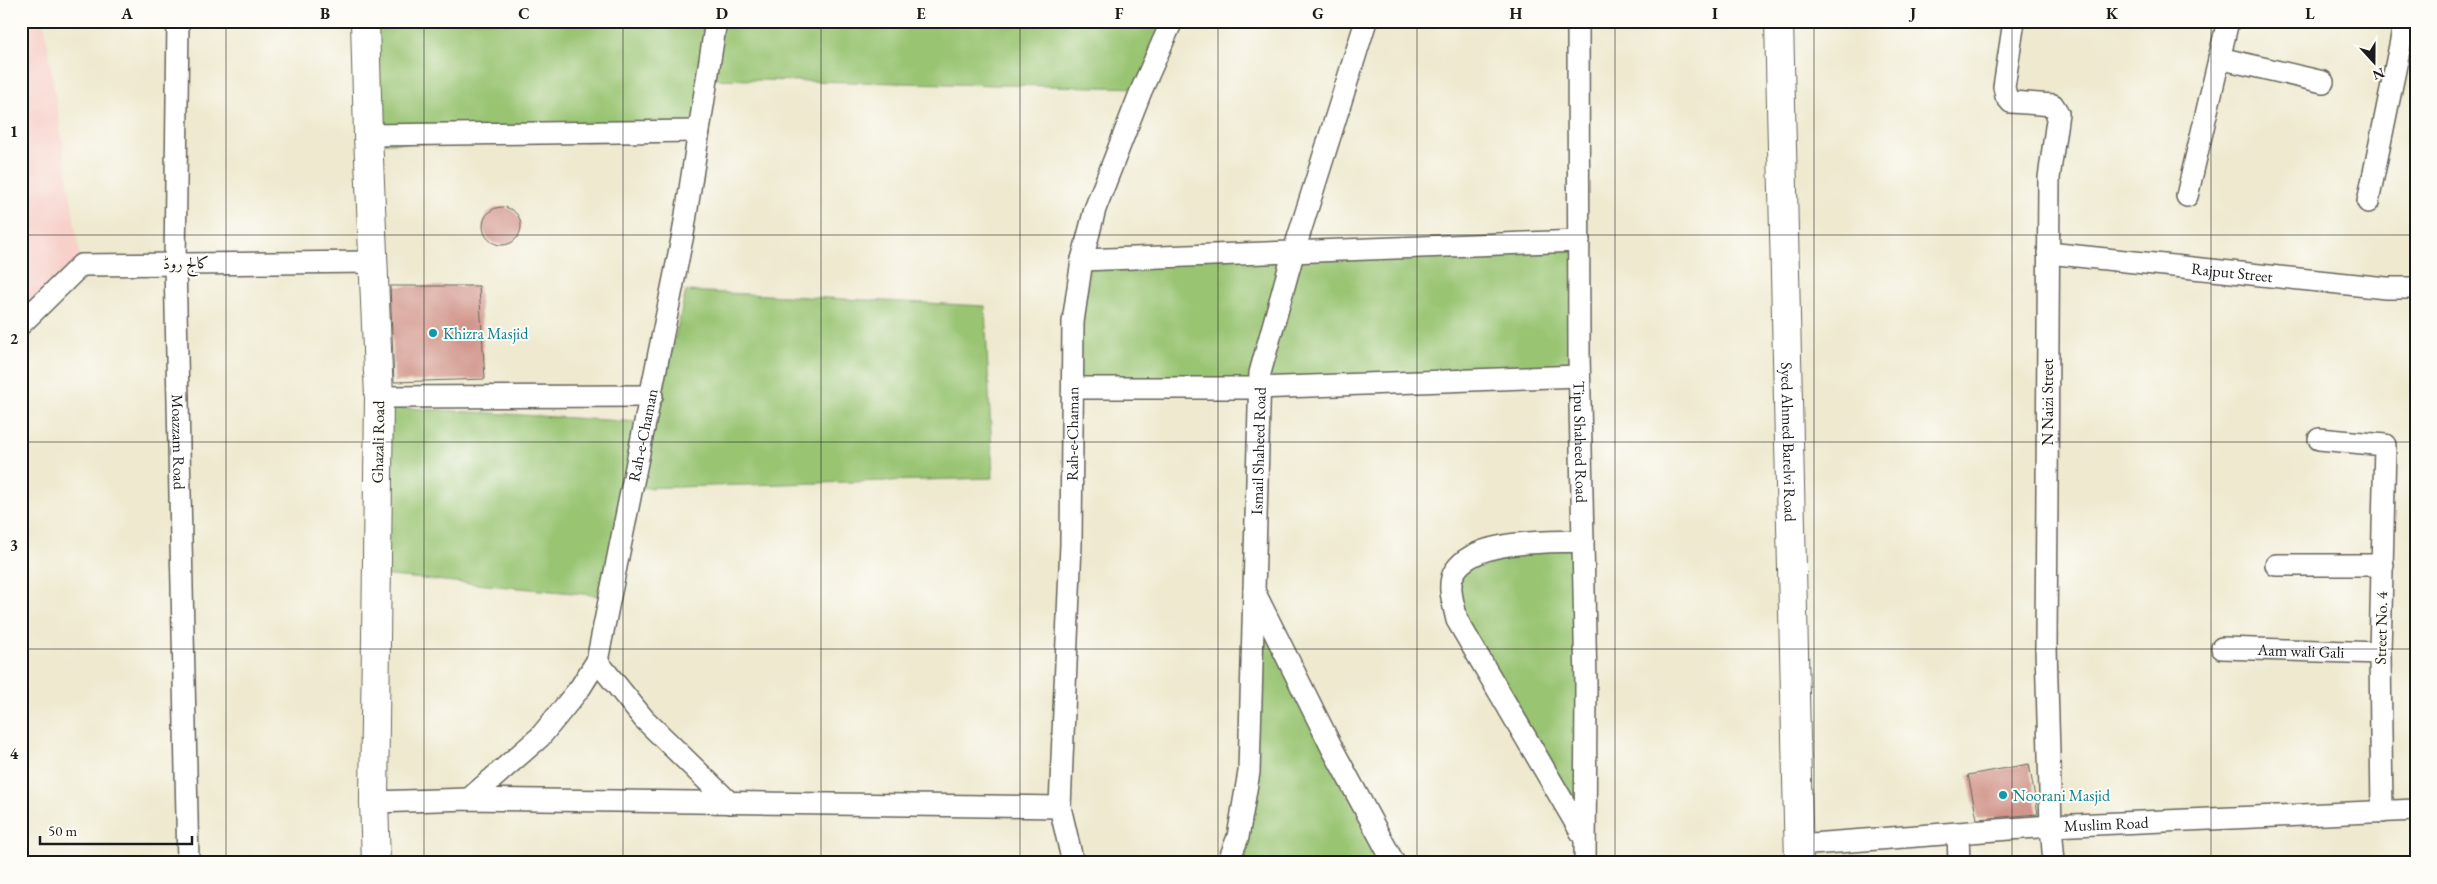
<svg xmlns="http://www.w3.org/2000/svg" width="2437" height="884" font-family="'EB Garamond',Amiri,serif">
  <rect width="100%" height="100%" fill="#fdfcf7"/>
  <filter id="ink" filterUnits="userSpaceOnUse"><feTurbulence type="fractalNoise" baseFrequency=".02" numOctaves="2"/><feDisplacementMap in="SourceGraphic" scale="10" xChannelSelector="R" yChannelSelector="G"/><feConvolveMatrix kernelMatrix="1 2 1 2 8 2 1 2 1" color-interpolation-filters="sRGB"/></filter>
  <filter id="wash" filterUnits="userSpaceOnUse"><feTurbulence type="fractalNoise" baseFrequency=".0096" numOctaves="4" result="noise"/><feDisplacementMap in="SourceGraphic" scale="20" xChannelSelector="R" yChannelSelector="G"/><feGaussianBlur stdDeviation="1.12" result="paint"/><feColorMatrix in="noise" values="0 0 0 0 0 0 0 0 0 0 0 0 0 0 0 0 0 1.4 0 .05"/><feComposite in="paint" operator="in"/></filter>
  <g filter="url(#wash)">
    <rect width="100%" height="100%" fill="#eee9cf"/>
    <!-- built -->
    <path fill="#f7d0c9" d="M 21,21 L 44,21 L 81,265 L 21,317 Z"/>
    <!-- green -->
    <g fill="#99c472" stroke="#5a7047">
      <path d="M 365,21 L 1175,21 L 1146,88 L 707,79 L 697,140 L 366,143 Z"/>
      <path d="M 1579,241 L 1579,376 L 1074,388 L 1091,255 Z"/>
      <path d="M 686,291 L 985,306 L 993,478 L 640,488 Z"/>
      <path d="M 388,407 L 639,422 L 605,596 L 380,575 Z"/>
      <path d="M 1583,541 L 1585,839 L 1457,620 L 1455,572 L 1472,554 Z"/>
      <path d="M 1253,588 L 1395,863 L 1228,863 L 1238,837 Z"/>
    </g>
    <g id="blocks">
      <!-- building -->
      <g fill="#d1968c">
        <circle cx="502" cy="226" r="19"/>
        <path d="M 390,286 L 479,286 L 485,379 L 394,382 Z"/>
        <path d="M 2029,764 L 2038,814 L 1977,819 L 1968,775 Z"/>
      </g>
    </g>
  </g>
  <g filter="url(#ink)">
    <use href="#blocks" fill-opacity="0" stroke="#66645b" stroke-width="1"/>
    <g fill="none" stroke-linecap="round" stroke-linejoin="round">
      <!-- minor casing -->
      <g stroke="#66645b" stroke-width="24">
        <g id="minor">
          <path id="s1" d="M 178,21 L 175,263 L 188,863"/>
          <path id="s2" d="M 1578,21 L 1579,354 L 1586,685 L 1585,863"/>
          <path d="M 2014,21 L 2004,87 L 2006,96 L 2011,102 L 2053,105 L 2058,113 L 2049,178 L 2046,647 L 2051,826 L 2054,863"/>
          <path d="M 2219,58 L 2323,82"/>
          <path d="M 368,135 L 699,131"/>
          <path d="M 2187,196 L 2228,21"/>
          <path d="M 2368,202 L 2405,21"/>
          <path id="s3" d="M 2048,253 L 2386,288 L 2416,288"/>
          <path d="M 1082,260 L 1579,241"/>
          <path d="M 21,324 L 81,265 L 374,262"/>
          <path d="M 1074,388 L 1260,388 L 1579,376"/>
          <path d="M 379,397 L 652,396"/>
          <path d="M 2319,439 L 2385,445 L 2380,653 L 2382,812"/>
          <path d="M 1583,541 C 1548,543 1476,538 1455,571 C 1446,585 1454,605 1457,620 L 1585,839"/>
          <path d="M 2276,565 L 2383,565"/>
          <path d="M 1254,591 L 1332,748 L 1394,863"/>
          <path id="s4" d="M 2222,648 L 2380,653"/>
          <path d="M 597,661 L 644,719 L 730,803"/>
          <path id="s5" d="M 469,799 L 540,737 L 580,688 L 597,661 L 683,234 L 716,21"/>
          <path d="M 374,802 L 469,799 L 1060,807"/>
          <path d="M 1958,833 L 1959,863"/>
          <path id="s6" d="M 1798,845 L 2051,826 L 2416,810"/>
          <path id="s7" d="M 1073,863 L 1060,807 L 1071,544 L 1073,322 L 1082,260 L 1095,209 L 1141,91 L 1172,21"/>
          <path id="s8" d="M 1228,863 L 1238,837 L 1249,772 L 1260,373 L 1293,254 L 1366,21"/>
        </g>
      </g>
      <!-- major casing -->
      <g stroke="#66645b" stroke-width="30">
        <g id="major">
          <path d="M 365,21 L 368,135 L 379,397 L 374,802 L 376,863"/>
          <path id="s9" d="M 1779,21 L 1799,863"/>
        </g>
      </g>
      <!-- minor -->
      <use href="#minor" stroke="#fff" stroke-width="21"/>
      <!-- major -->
      <use href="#major" stroke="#fff" stroke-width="28"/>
    </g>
  </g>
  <!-- grid -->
  <path fill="none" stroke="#1c1c1c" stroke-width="1" stroke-opacity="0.55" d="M 226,21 L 226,863M 424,21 L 424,863M 623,21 L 623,863M 821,21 L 821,863M 1020,21 L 1020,863M 1218,21 L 1218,863M 1417,21 L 1417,863M 1615,21 L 1615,863M 1814,21 L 1814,863M 2012,21 L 2012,863M 2211,21 L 2211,863M 21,235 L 2416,235M 21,442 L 2416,442M 21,649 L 2416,649"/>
  <!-- markers -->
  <g fill="#0f9aa8" stroke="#fdfcf7" stroke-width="2">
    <circle cx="433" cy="333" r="5"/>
    <circle cx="2003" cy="795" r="5"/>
  </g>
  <g text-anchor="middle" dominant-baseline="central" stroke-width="4" stroke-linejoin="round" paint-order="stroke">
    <!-- street labels -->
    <g font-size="16" fill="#1c1c1c" stroke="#fdfcf7">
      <text transform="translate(186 263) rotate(-1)">کالج روڈ</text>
      <text stroke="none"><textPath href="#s3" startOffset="185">Rajput Street</textPath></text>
      <text transform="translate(2047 402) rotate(-90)">N Naizi Street</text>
      <text stroke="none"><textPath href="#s7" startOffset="431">Rah-e-Chaman</textPath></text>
      <text stroke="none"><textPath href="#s5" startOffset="420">Rah-e-Chaman</textPath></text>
      <text stroke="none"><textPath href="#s1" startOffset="421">Moazzam Road</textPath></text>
      <text transform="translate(378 442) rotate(-89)">Ghazali Road</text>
      <text stroke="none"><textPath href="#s2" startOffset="421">Tipu Shaheed Road</textPath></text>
      <text stroke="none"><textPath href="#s9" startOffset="421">Syed Ahmed Barelvi Road</textPath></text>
      <text stroke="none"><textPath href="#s8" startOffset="415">Ismail Shaheed Road</textPath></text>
      <text transform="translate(2381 628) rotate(-89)">Street No. 4</text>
      <text stroke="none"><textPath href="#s4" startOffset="79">Aam wali Gali</textPath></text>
      <text stroke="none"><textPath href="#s6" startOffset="309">Muslim Road</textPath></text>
    </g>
    <!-- culture labels -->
    <g font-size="16" fill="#0d838f" stroke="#fdfcf7" text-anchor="start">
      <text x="443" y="333">Khizra Masjid</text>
      <text x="2013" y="795">Noorani Masjid</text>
    </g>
  </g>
  <!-- margin -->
  <rect width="2437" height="884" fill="none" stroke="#fdfcf7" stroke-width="55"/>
  <!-- north arrow -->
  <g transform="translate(2374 62) rotate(159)" stroke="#fdfcf7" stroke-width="4" paint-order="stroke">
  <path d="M0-4L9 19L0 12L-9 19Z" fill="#1c1c1c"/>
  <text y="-8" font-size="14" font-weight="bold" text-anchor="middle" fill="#1c1c1c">N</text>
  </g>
  <!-- scale -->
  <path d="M40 836v8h152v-8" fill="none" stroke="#1c1c1c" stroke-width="2.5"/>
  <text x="48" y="836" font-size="15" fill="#1c1c1c" stroke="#fdfcf7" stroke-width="4" paint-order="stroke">50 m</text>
  <rect x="28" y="28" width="2382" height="828" fill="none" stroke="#1c1c1c" stroke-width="2"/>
  <g font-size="16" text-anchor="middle" font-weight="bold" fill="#1c1c1c">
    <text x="127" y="19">A</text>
    <text x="325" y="19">B</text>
    <text x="524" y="19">C</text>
    <text x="722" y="19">D</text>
    <text x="921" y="19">E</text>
    <text x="1119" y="19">F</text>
    <text x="1318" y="19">G</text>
    <text x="1516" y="19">H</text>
    <text x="1715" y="19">I</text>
    <text x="1913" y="19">J</text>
    <text x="2112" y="19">K</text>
    <text x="2310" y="19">L</text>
    <text x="14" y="137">1</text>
    <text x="14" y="344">2</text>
    <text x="14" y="551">3</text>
    <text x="14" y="759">4</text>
  </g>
</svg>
